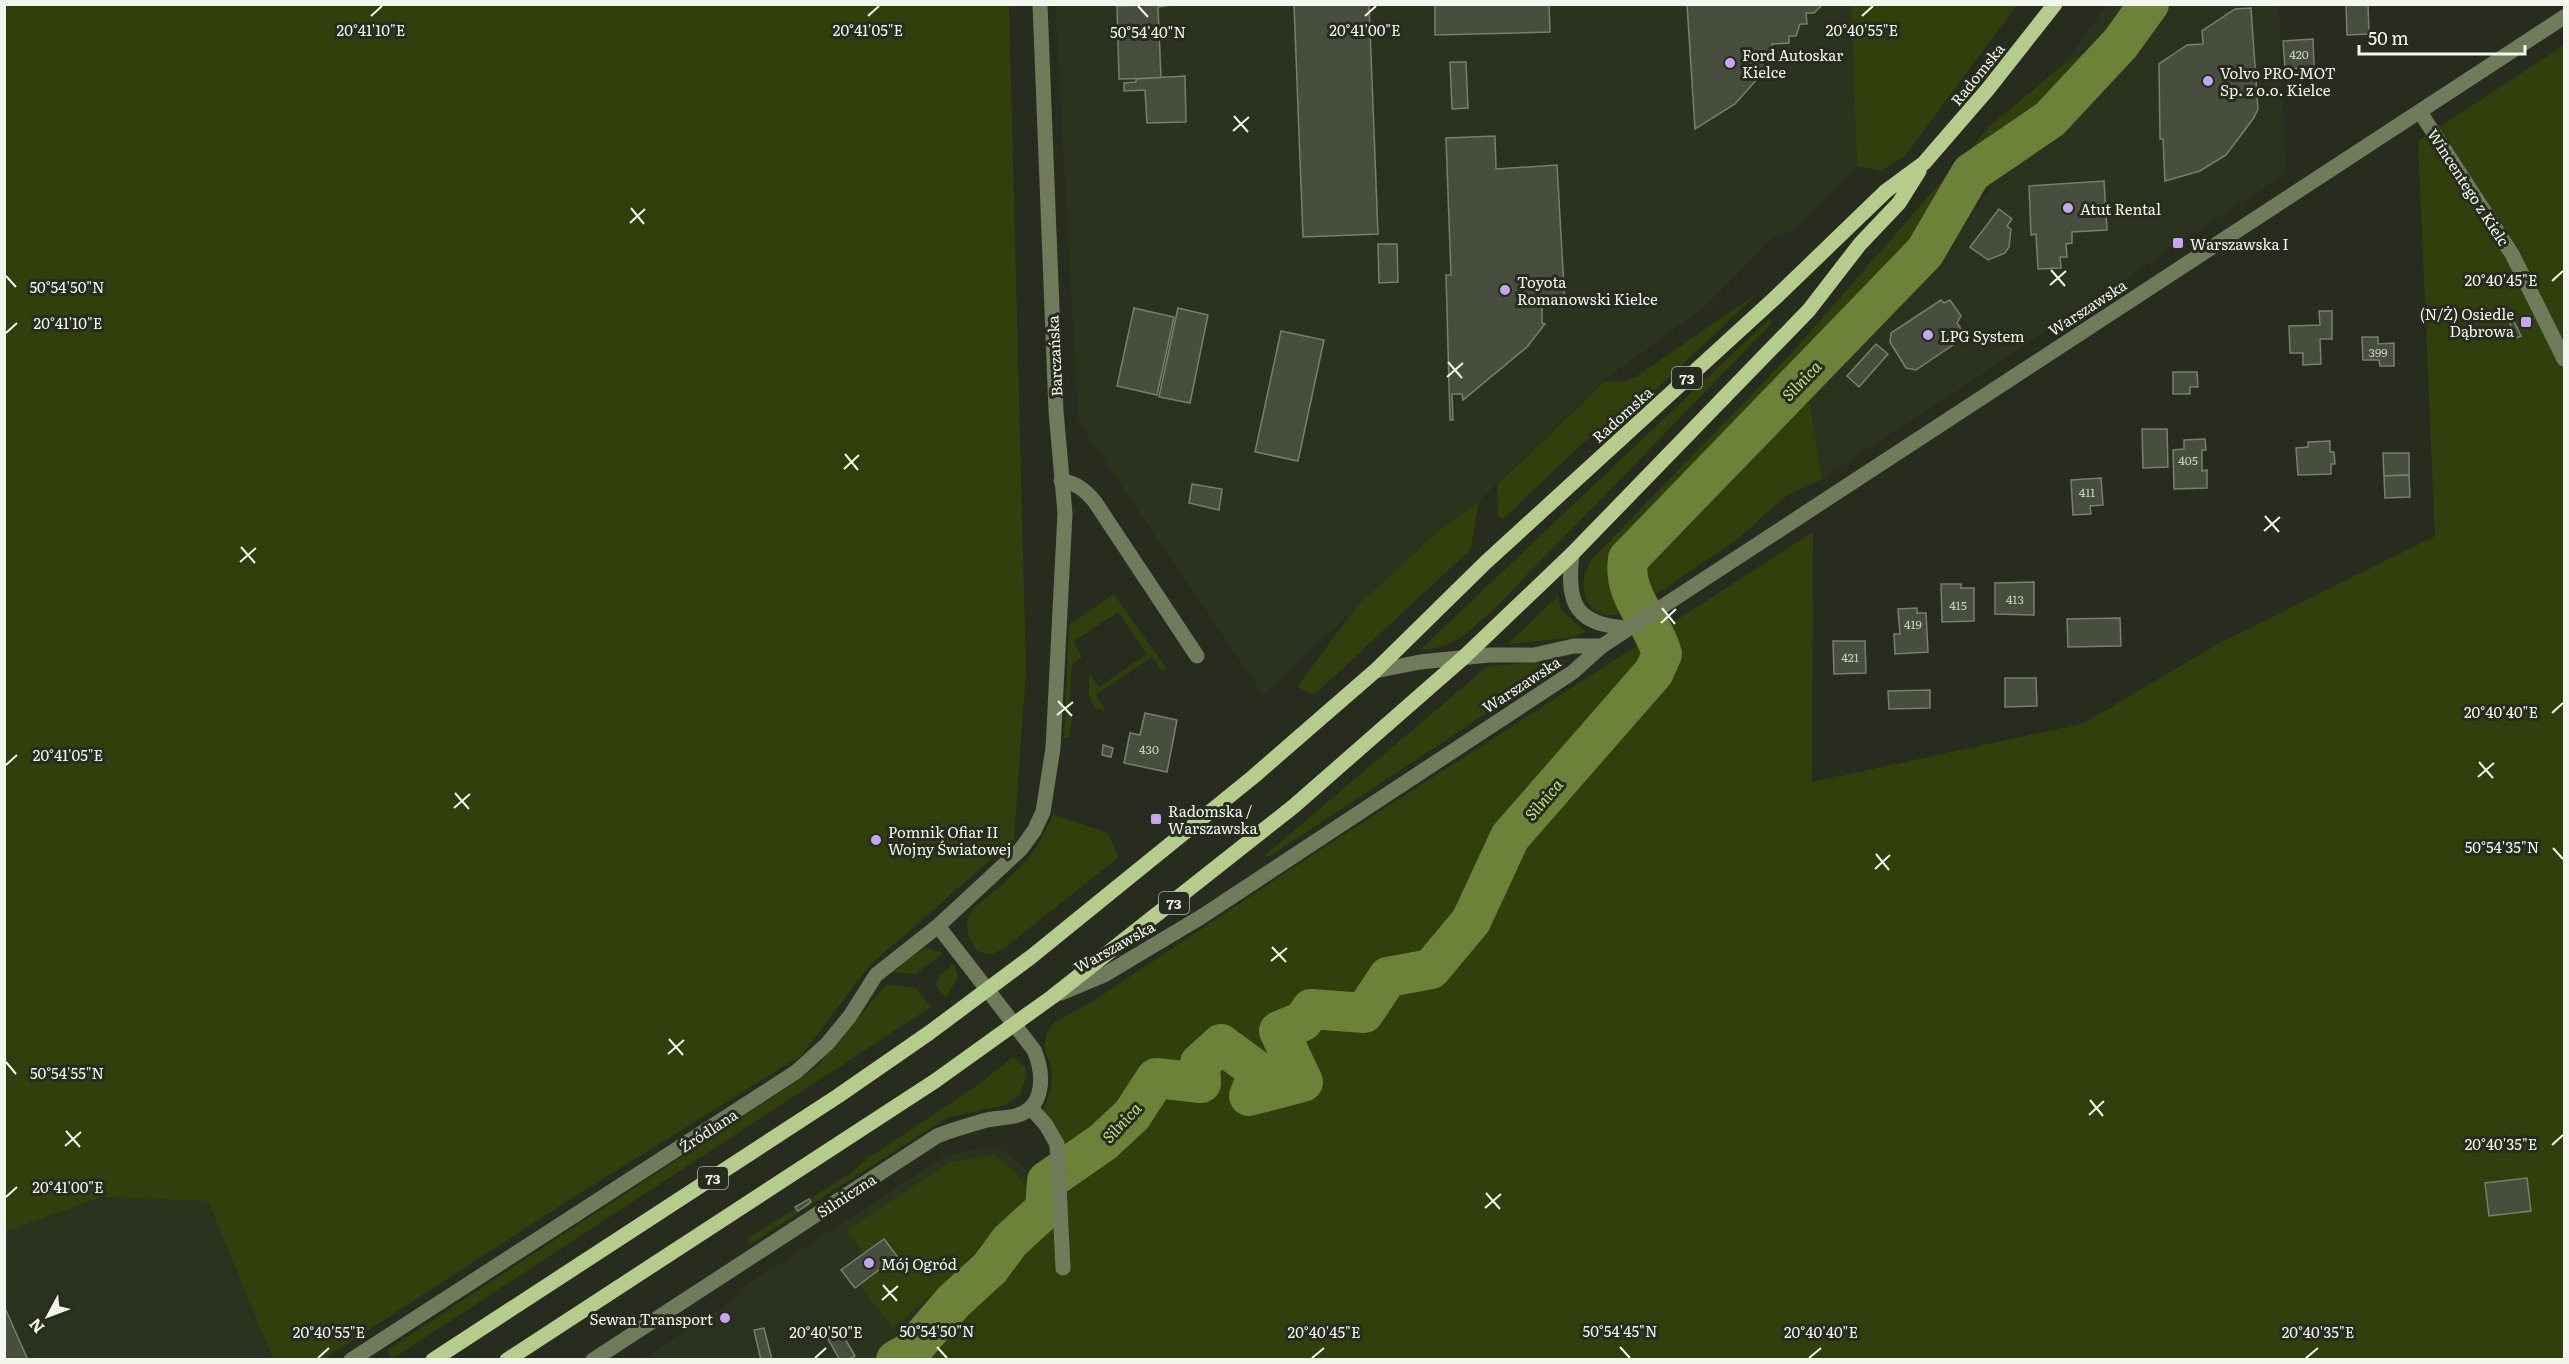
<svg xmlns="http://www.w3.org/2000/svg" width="2569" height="1364" font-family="Literata,serif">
  <rect width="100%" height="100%" fill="#272c1e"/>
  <!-- built -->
  <g fill="#2b321d">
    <path d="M 1055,5 L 1851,5 L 1857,166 L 1792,231 L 1771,239 L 1706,306 L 1608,377 L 1479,501 L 1437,532 L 1263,695 L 1093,444 L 1078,418 Z"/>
    <path d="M 2107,5 L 2279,5 L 2286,173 L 1822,479 L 1808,393 L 1929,261 L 1940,260 L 2017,150 L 2067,59 Z"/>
    <path d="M 997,1146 L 1025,1168 L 1040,1193 L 904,1334 L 872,1359 L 642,1360 L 740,1296 L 739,1290 L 948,1154 Z"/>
    <path d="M 102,1197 L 208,1201 L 273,1359 L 5,1360 L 5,1232 Z"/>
  </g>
  <!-- green -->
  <g fill="#313f0c">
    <path d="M 5,4 L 1009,5 L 1026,672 L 1014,839 L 869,966 L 802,1055 L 577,1195 L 324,1359 L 273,1359 L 208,1201 L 102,1197 L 5,1232 Z"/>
    <path d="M 1851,5 L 2017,5 L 1905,156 L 1881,171 L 1857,166 Z"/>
    <path d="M 2098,44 L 2113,46 L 2101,67 L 2070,105 L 2026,148 L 1991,173 L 1956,214 L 1929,261 L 1808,392 L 1822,479 L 1784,497 L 1739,538 L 1658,593 L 1653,593 C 1643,600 1628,613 1616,615 C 1582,619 1575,580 1594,557 L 1790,355 L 1991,125 L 2058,69 Z"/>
    <path d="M 2564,45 L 2564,1359 L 872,1360 L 904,1334 L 1040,1193 L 1058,1188 L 1041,1114 L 1051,1089 L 1052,1071 L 1044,1046 L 1047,1032 L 1055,1022 L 1093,1001 L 1326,846 L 1813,532 L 1812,782 L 2082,724 L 2216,645 L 2435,536 L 2418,141 Z"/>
    <path d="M 1759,292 L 1648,397 L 1583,443 L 1503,519 L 1498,517 L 1497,485 L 1605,381 L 1623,382 L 1637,376 Z"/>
    <path d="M 1769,319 L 1772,323 L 1491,612 C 1464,635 1456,647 1420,650 Z"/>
    <path d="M 1479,501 L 1471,549 L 1314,695 L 1297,687 L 1356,607 L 1437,532 Z"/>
    <path d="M 1114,594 L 1166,668 L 1162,671 L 1152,657 L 1096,695 L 1106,710 L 1094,708 L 1089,695 L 1089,673 L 1099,687 L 1147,654 L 1118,612 L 1073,642 L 1082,657 L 1072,664 L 1069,714 L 1072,719 L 1069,738 L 1064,738 L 1069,625 Z"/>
    <path d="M 1558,596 L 1561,610 L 1586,632 L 1568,638 L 1508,644 Z"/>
    <path d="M 1568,660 L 1270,856 L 1264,856 L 1488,666 Z"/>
    <path d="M 1053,814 L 1108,833 L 1119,857 L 1003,949 L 989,955 L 977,951 C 969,940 963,925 971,912 C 977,903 991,895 999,887 C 1028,861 1038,850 1053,814 Z"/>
    <path d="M 927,948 L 944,953 L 915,974 L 893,972 L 915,954 Z"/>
    <path d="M 954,964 L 958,977 L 946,998 L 936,986 L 939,975 Z"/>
    <path d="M 887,984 L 916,988 L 931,1007 L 392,1359 L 387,1350 L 797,1081 L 817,1066 Z"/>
    <path d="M 1013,1057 L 1025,1067 L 1027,1075 L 1020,1095 L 1006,1105 L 946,1118 L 749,1245 L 747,1239 L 849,1174 L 867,1159 L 975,1087 Z"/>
    <path d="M 994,1155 L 1017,1173 L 1030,1194 L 948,1281 L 893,1328 L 859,1285 L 896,1256 L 884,1239 L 863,1254 L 847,1230 L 950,1162 Z"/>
  </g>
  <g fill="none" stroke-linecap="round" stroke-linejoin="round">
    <!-- river -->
    <path stroke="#6b8238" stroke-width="40" d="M 896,1360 L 910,1352 L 953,1302 L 990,1268 L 1010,1241 L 1045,1209 L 1047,1181 L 1103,1142 L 1132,1115 L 1156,1078 L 1201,1083 L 1200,1063 L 1221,1044 L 1259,1072 L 1249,1096 L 1303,1082 L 1279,1031 L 1303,1021 L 1311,1009 L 1364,1013 L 1388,977 L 1431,969 L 1471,921 L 1510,837 L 1654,672 L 1662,654 C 1653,620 1622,596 1628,559 L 1925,252 L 1971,173 L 2050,119 L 2120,44 L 2149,4"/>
  </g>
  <!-- building -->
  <g fill="#484e3e" stroke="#787f6d" stroke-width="1.5">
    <path d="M 1178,4 L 1158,7 L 1161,78 L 1119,79 L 1117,6 Z"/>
    <path d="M 1294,4 L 1369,4 L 1378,234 L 1303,237 Z"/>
    <path d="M 1435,4 L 1549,4 L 1550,32 L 1435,35 Z"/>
    <path d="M 1687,4 L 1822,4 L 1822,5 L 1814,13 L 1806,13 L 1807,24 L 1800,24 L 1796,36 L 1789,36 L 1789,43 L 1772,44 L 1773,57 L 1766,69 L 1735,104 L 1695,129 Z"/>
    <path d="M 2346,4 L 2368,4 L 2369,34 L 2347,35 Z"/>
    <path d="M 2251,8 L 2258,109 L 2253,119 L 2226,155 L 2200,171 L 2165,181 L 2163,139 L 2160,139 L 2159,64 L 2187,45 L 2203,44 L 2202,31 L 2235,9 Z"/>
    <path d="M 2313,39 L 2314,67 L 2285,69 L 2283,41 Z"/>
    <path d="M 1450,62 L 1466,62 L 1468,108 L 1452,109 Z"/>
    <path d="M 1185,76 L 1186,122 L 1147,123 L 1145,90 L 1124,91 L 1124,83 L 1136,82 L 1136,79 Z"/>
    <path d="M 1495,136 L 1496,169 L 1557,165 L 1565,305 L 1542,306 L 1542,323 L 1545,324 L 1527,347 L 1463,400 L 1462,394 L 1452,394 L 1453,420 L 1450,420 L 1446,275 L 1451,275 L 1446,138 Z"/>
    <path d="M 2104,181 L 2107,230 L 2072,232 L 2072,243 L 2066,244 L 2067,257 L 2060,257 L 2061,268 L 2038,269 L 2036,234 L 2031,235 L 2029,186 Z"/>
    <path d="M 1999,209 L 2012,219 L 2007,226 L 2011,229 L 2009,247 L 2005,253 L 1988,260 L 1970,247 Z"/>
    <path d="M 1378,244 L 1397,244 L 1398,282 L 1379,283 Z"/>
    <path d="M 1941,300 L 1944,303 L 1950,300 L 1961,316 L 1957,323 L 1966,336 L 1916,370 L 1906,368 L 1890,342 L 1891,333 Z"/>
    <path d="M 1134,308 L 1174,317 L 1157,395 L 1117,386 Z"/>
    <path d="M 1178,308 L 1208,315 L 1190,403 L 1159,397 Z"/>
    <path d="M 2319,311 L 2332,311 L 2332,339 L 2320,339 L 2321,364 L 2303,365 L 2303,353 L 2290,353 L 2289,326 L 2320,325 Z"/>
    <path d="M 2512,317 L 2521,336 L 2516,338 L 2508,319 Z"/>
    <path d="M 1281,331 L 1324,340 L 1298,461 L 1255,452 Z"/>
    <path d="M 2362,337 L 2378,337 L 2378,344 L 2394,343 L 2394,366 L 2380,366 L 2379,360 L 2363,360 Z"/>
    <path d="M 1876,344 L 1888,354 L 1859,387 L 1847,376 Z"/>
    <path d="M 2173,372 L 2197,372 L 2198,387 L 2190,387 L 2190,394 L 2173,394 Z"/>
    <path d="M 2142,429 L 2167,429 L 2168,467 L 2143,468 Z"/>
    <path d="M 2205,439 L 2206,450 L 2202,450 L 2202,471 L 2207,470 L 2207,488 L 2174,489 L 2173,450 L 2184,449 L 2184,440 Z"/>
    <path d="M 2330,441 L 2330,452 L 2334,452 L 2335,464 L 2331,464 L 2331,474 L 2298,475 L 2296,448 L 2308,447 L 2308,442 Z"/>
    <path d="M 2383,453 L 2409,453 L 2409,475 L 2384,476 Z"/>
    <path d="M 2409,475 L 2410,497 L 2385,498 L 2384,476 Z"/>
    <path d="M 2101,478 L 2103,505 L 2090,506 L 2091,514 L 2073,515 L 2071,480 Z"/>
    <path d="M 1192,484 L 1222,489 L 1219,510 L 1189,503 Z"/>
    <path d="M 2034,582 L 2034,615 L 1995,614 L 1995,583 Z"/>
    <path d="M 1941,584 L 1961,584 L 1961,588 L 1974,588 L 1974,621 L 1942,622 Z"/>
    <path d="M 1917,608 L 1917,613 L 1926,613 L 1928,652 L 1895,654 L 1894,634 L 1900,634 L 1898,609 Z"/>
    <path d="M 2120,618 L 2121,646 L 2068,647 L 2067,619 Z"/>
    <path d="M 1833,641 L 1865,641 L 1866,673 L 1834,674 Z"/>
    <path d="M 2005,678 L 2036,678 L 2037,706 L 2005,707 Z"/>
    <path d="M 1930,690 L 1930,708 L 1889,709 L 1888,691 Z"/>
    <path d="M 1145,713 L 1177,720 L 1167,772 L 1124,763 L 1130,733 L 1140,735 Z"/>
    <path d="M 1103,745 L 1113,748 L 1111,757 L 1102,755 Z"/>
    <path d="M 2527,1178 L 2531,1211 L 2489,1216 L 2485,1183 Z"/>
    <path d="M 809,1199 L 811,1202 L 798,1211 L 795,1207 Z"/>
    <path d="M 884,1239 L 897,1256 L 855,1288 L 841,1270 Z"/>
    <path d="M 4,1306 L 28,1360 L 4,1360 Z"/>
    <path d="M 764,1328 L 772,1360 L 761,1360 L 754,1330 Z"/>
    <path d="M 841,1332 L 855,1356 L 848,1360 L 840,1360 L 828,1339 Z"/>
  </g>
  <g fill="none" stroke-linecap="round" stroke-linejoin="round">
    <!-- minor -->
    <g stroke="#707b5c" stroke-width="15">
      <path d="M 2420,112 L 2512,254 L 2564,359"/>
      <path d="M 1061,481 C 1077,483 1085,490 1095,502 L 1197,656"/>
      <path d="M 1572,554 C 1566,605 1576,625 1629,628"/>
      <path d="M 1375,671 L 1420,662 L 1489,655 L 1534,655 L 1574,646 L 1602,646"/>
      <path d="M 1061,993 L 1104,975 L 1201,917 L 1573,672 L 1602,646 L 2564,17"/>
      <path d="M 1031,1108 L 1046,1125 L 1057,1144 L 1063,1268"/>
      <path d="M 351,1360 L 796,1072 L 827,1044 L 850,1016 L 876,975 L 938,926 L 1021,849 L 1034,831 L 1043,812 L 1053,748 L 1065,513 L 1056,411 L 1040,4"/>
      <path d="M 593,1360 L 937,1136 C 954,1129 970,1125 987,1120 C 996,1118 1006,1118 1015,1116 C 1046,1108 1044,1073 1034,1050 L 938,926"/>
    </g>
    <!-- major -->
    <g stroke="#b6cc8c" stroke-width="15">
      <path d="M 433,1360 L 838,1096 L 929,1033 L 1031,957 L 1253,777 L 1375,671 L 1485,563 L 1775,298 L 1886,191 L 1924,163 L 1988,89 L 2055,4"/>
      <path d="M 507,1360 L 935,1081 L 1052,997 L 1294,806 L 1463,658 L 1572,554 L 1809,310 L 1860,244 L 1899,203 L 1919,171"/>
    </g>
  </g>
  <!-- ticks -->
  <path fill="none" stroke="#f2f6ec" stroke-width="2" d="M 1138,6 L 1148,17M 371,16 L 382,6M 868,16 L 879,6M 1365,16 L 1376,6M 1862,16 L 1873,6M 1234,116 L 1248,132M 1233,131 L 1249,117M 631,208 L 644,224M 630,223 L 645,209M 2051,270 L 2065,286M 6,276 L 16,287M 2552,281 L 2563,271M 2050,285 L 2066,271M 6,333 L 17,323M 1448,362 L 1462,378M 1447,377 L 1463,363M 845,454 L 858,470M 844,469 L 859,455M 2265,516 L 2279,532M 2264,531 L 2280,517M 241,547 L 255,563M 240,562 L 256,548M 1662,608 L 1675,624M 1661,623 L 1676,609M 1058,701 L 1072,716M 2552,713 L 2563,703M 1057,715 L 1073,702M 2479,762 L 2493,778M 6,765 L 17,755M 2478,777 L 2494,763M 455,793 L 469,809M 454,808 L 470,794M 2553,848 L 2563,859M 1876,854 L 1889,870M 1875,869 L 1890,855M 1272,947 L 1286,962M 1271,961 L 1287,948M 669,1039 L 683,1055M 668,1054 L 684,1040M 6,1062 L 16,1074M 2090,1100 L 2103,1116M 2089,1115 L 2104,1101M 66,1131 L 80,1147M 2552,1145 L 2563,1135M 65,1146 L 81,1132M 1486,1193 L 1500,1209M 6,1197 L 17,1187M 1485,1208 L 1501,1194M 883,1285 L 897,1301M 882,1300 L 898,1286M 937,1347 L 947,1358M 1620,1347 L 1630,1358M 318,1358 L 329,1348M 815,1358 L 826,1348M 1312,1358 L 1324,1348M 1809,1358 L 1821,1348M 2306,1358 L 2318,1348"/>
  <!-- markers -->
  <g fill="#c6a6f0" stroke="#272c1e" stroke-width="2">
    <circle cx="1730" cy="63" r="6"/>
    <circle cx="2208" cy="81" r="6"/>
    <circle cx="2068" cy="208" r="6"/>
    <rect x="2172" y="237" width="12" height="12" rx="3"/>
    <circle cx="1505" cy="290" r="6"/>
    <rect x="2520" y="316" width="12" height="12" rx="3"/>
    <circle cx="1928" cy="335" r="6"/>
    <rect x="1150" y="813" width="12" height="12" rx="3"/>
    <circle cx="876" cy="840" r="6"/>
    <circle cx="869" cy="1263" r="6"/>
    <circle cx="725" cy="1318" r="6"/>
  </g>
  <g text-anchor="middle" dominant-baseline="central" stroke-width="6" stroke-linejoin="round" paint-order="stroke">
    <!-- number labels -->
    <g font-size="12" fill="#c8ccc0">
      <text x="2299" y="54">420</text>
      <text x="2378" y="352">399</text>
      <text x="2188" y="460">405</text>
      <text x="2087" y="492">411</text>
      <text x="2015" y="599">413</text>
      <text x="1958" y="605">415</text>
      <text x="1913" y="624">419</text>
      <text x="1850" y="657">421</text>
      <text x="1149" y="749">430</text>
    </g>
    <!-- shield labels -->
    <g fill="#272c1e" stroke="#b5b9ae" stroke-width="1.5">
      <rect x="1672" y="367" width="30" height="22" rx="4.5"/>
      <rect x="1159" y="892" width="30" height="22" rx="4.5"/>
      <rect x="698" y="1167" width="30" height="22" rx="4.5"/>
    </g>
    <g font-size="14" font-weight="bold" fill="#f2f6ec">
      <text x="1687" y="378">73</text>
      <text x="1174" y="903">73</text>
      <text x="713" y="1178">73</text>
    </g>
    <!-- poi labels -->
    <g font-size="15" fill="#f2f6ec" stroke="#272c1e" text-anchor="start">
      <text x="1742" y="54">Ford Autoskar<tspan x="1742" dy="17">Kielce</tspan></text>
      <text x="2220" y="72">Volvo PRO-MOT<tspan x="2220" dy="17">Sp. z o.o. Kielce</tspan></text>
      <text x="2080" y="208">Atut Rental</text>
      <text x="2190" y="243">Warszawska I</text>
      <text x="1517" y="281">Toyota<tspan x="1517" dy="17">Romanowski Kielce</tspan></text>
      <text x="2514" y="313" text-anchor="end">(N/Ż) Osiedle<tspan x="2514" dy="17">Dąbrowa</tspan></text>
      <text x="1940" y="335">LPG System</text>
      <text x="1168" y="810">Radomska /<tspan x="1168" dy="17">Warszawska</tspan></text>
      <text x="888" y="831">Pomnik Ofiar II<tspan x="888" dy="17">Wojny Światowej</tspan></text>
      <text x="881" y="1263">Mój Ogród</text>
      <text x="713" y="1318" text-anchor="end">Sewan Transport</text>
    </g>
    <!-- street labels -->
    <g font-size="15" fill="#f2f6ec" stroke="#272c1e">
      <text transform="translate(1977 74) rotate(-51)">Radomska</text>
      <text transform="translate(2469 187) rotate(57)">Wincentego z Kielc</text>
      <text transform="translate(2087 307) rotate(-33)">Warszawska</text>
      <text transform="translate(1054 356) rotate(-93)">Barczańska</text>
      <text transform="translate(1622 414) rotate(-42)">Radomska</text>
      <text transform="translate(1521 684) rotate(-33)">Warszawska</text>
      <text transform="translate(1114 946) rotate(-29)">Warszawska</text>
      <text transform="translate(708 1130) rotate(-33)">Źródlana</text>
      <text transform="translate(846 1195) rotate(-33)">Silniczna</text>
    </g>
    <!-- water labels -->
    <g font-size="16" font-style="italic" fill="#c1e17c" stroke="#272c1e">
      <text transform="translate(1801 380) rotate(-46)">Silnica</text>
      <text transform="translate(1543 799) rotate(-49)">Silnica</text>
      <text transform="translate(1121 1122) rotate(-47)">Silnica</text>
    </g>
  </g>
  <g font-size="15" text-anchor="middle" fill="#f2f6ec" stroke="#272c1e" stroke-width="6" stroke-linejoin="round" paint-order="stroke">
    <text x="371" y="36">20°41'10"E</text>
    <text x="868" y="36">20°41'05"E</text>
    <text x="1365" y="36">20°41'00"E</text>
    <text x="1862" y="36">20°40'55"E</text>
    <text x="1148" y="38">50°54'40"N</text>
    <text x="2501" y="286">20°40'45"E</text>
    <text x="67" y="293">50°54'50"N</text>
    <text x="68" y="329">20°41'10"E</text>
    <text x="2501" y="718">20°40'40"E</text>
    <text x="68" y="761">20°41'05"E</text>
    <text x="2502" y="853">50°54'35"N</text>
    <text x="67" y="1079">50°54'55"N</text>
    <text x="2501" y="1150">20°40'35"E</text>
    <text x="68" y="1193">20°41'00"E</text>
    <text x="937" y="1337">50°54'50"N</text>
    <text x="1620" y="1337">50°54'45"N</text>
    <text x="329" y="1338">20°40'55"E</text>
    <text x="826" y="1338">20°40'50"E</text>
    <text x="1324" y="1338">20°40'45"E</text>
    <text x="1821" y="1338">20°40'40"E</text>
    <text x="2318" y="1338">20°40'35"E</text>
  </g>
  <!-- border -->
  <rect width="2569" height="1364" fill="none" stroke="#f2f6ec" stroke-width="12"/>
  <!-- north arrow -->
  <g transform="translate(48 1316) rotate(229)" stroke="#272c1e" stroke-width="4.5" paint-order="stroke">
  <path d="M0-4.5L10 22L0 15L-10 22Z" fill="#f2f6ec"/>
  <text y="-9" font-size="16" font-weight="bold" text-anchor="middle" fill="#f2f6ec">N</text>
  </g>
  <!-- scale -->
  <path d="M2359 45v9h166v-9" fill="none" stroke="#f2f6ec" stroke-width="3"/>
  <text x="2368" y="45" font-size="18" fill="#f2f6ec" stroke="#272c1e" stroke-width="4.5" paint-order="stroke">50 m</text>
</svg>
